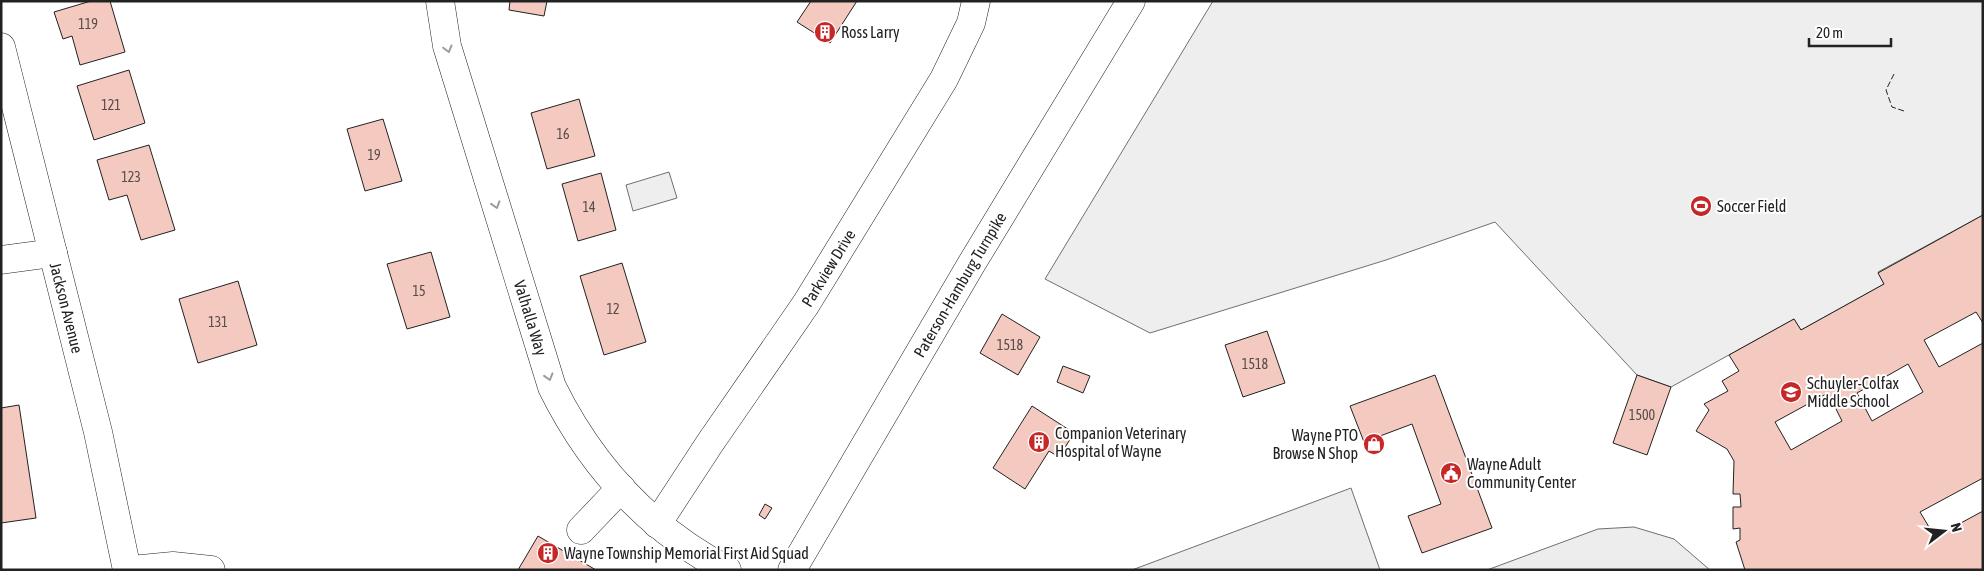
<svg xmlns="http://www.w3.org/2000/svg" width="1984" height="571" font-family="'Asap Condensed',sans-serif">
  <rect width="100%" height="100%" fill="#fff"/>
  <!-- green -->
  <g fill="#eee" stroke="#6f6f6f">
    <path d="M 1213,1 L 1983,1 L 1983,215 L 1878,272 L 1884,284 L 1801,330 L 1794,319 L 1671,387 L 1637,375 L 1495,222 L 1386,260 L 1150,333 L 1045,279 Z"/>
    <path d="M 669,172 L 677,198 L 633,211 L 626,185 Z"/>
  </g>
  <!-- parking -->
  <g fill="#ededed" stroke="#6f6f6f">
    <path d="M 1351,488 L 1380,570 L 1132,570 Z"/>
    <path d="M 1634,527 L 1674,539 L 1710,570 L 1487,570 L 1598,529 Z"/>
  </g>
  <!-- building -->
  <g fill="#f3c9c0" stroke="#222" fill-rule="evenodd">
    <path d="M 91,1 L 110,1 L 125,52 L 80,65 L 72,36 L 63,39 L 54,12 Z"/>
    <path d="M 510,1 L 547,1 L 544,16 L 509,10 Z"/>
    <path d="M 811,1 L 857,1 L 830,43 L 797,22 Z"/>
    <path d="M 129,70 L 145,123 L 94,140 L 77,86 Z"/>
    <path d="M 579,99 L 595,156 L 547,169 L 531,113 Z"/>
    <path d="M 383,119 L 402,181 L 365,191 L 347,129 Z"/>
    <path d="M 149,145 L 175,230 L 141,240 L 127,195 L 109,200 L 97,160 Z"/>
    <path d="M 601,173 L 616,230 L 578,241 L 562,184 Z"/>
    <path d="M 1983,215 L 1983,323 L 1976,312 L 1924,340 L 1939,367 L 1983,343 L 1983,478 L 1920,512 L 1935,537 L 1983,511 L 1983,570 L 1745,570 L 1736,542 L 1740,540 L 1740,528 L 1733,529 L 1733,507 L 1741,507 L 1740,494 L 1733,494 L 1734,461 L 1727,449 L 1696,431 L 1709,410 L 1704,404 L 1728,391 L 1722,381 L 1739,371 L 1729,355 L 1794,319 L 1801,330 L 1884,284 L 1878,273 ZM 1908,364 L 1923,392 L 1872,421 L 1857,393 ZM 1828,393 L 1842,421 L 1791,450 L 1775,422 Z"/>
    <path d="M 431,252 L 450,317 L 407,329 L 387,264 Z"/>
    <path d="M 622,263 L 646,342 L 604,355 L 580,276 Z"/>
    <path d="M 238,281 L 257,345 L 198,363 L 179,299 Z"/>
    <path d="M 1002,314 L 1040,337 L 1018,375 L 980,353 Z"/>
    <path d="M 1267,331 L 1285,383 L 1243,397 L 1225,345 Z"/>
    <path d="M 1063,366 L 1090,376 L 1083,393 L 1057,382 Z"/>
    <path d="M 1435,375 L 1492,528 L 1422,553 L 1408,516 L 1441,504 L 1412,424 L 1364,442 L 1350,406 Z"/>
    <path d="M 1637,375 L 1671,387 L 1647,455 L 1613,443 Z"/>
    <path d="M 19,405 L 36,518 L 1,523 L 1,408 Z"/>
    <path d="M 1032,406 L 1074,433 L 1059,457 L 1049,451 L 1025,489 L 993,468 Z"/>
    <path d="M 765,504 L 772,508 L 765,519 L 759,515 Z"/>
    <path d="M 538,536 L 596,570 L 518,570 Z"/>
  </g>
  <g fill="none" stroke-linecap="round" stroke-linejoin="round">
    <!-- minor casing -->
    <g stroke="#222" stroke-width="29">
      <g id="minor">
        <path id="s1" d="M 440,1 L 447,46 L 552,387 C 591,466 649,529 727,570"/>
        <path id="s2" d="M 1,47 L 98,432 L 127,570"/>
        <path d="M 1,260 L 53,253"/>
        <path id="s3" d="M 657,524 L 710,443 L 806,304 L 944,79 L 971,23 L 976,1"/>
        <path d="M 581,530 L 621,488"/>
        <path d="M 131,570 L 173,566 L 211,570"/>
      </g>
    </g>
    <!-- major casing -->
    <g stroke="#222" stroke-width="29">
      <g id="major">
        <path id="s4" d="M 792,570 L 972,263 L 1131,1"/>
      </g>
    </g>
    <!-- minor -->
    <use href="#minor" stroke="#fff" stroke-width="28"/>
    <!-- major -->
    <use href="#major" stroke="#fff" stroke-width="28"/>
    <!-- fence -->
    <path stroke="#222" stroke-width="1" stroke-dasharray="6 2.5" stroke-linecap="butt" d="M 1894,74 L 1886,90 L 1892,107 L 1904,111"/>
  </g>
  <!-- one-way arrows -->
  <defs><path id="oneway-chevron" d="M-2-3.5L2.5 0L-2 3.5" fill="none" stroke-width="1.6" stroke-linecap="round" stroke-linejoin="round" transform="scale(1.25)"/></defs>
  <g stroke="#9c9c9c">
    <use href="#oneway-chevron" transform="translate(448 49) rotate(75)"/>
    <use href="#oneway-chevron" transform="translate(496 205) rotate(73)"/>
    <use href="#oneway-chevron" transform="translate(549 377) rotate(73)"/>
  </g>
  <!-- icons -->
  <defs>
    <g id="building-disc" transform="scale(1.125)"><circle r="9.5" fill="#c62828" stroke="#fff"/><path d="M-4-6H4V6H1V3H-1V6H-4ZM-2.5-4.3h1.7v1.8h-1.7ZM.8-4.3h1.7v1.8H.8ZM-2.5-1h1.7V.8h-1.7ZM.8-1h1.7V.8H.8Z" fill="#fff"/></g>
    <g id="stadium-disc" transform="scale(1.125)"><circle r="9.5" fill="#c62828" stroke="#fff"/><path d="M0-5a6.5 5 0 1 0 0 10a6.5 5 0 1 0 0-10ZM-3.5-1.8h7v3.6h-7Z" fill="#fff"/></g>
    <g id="school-disc" transform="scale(1.125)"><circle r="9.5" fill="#c62828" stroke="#fff"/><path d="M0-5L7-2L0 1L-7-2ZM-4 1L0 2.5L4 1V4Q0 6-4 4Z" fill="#fff"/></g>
    <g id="shop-disc" transform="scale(1.125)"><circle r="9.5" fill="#c62828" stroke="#fff"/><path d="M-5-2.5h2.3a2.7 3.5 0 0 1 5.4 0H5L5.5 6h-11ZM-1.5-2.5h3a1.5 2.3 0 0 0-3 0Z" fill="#fff"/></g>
    <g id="civic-disc" transform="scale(1.125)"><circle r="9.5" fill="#c62828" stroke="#fff"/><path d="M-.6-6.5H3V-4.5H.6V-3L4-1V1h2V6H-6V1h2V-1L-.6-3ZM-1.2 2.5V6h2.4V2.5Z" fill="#fff"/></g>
  </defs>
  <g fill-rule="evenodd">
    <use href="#building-disc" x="825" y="32"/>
    <use href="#stadium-disc" x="1701" y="206"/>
    <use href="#school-disc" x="1791" y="392"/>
    <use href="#building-disc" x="1039" y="442"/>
    <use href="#shop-disc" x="1374" y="444"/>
    <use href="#civic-disc" x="1451" y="473"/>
    <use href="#building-disc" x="548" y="553"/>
  </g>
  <g text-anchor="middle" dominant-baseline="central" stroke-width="4" stroke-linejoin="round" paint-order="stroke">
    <!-- number labels -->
    <g font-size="14" fill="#564c4a">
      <text x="88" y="24">119</text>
      <text x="111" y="105">121</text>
      <text x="563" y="134">16</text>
      <text x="374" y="155">19</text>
      <text x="131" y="177">123</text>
      <text x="589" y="207">14</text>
      <text x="419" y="291">15</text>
      <text x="613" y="309">12</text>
      <text x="218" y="322">131</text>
      <text x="1010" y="345">1518</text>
      <text x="1255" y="364">1518</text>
      <text x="1642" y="415">1500</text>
    </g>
    <!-- poi labels -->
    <g font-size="16" fill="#222" stroke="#fff" text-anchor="start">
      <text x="841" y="32">Ross Larry</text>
      <text x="1717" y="206">Soccer Field</text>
      <text x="1807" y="383">Schuyler-Colfax<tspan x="1807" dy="18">Middle School</tspan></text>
      <text x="1055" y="433">Companion Veterinary<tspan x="1055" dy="18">Hospital of Wayne</tspan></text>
      <text x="1358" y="435" text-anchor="end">Wayne PTO<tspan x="1358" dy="18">Browse N Shop</tspan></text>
      <text x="1467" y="464">Wayne Adult<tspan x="1467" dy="18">Community Center</tspan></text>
      <text x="564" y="553">Wayne Township Memorial First Aid Squad</text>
    </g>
    <!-- street labels -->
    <g font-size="16" fill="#222" stroke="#fff">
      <text stroke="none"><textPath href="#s3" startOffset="308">Parkview Drive</textPath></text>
      <text stroke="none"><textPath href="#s4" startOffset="331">Paterson-Hamburg Turnpike</textPath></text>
      <text stroke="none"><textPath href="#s2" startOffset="269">Jackson Avenue</textPath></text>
      <text stroke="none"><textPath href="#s1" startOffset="330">Valhalla Way</textPath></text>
    </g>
  </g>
  <!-- border -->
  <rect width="1984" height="571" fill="none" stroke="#222222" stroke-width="5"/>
  <!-- north arrow -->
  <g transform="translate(1944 531) rotate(74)" stroke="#ffffff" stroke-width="4" paint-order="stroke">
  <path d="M0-4L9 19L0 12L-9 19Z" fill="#222222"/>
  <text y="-8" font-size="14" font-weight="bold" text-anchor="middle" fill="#222222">N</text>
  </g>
  <!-- scale -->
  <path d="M1809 38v8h82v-8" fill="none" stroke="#222222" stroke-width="2.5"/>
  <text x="1816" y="38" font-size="15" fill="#222222" stroke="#ffffff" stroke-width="4" paint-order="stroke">20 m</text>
</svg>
